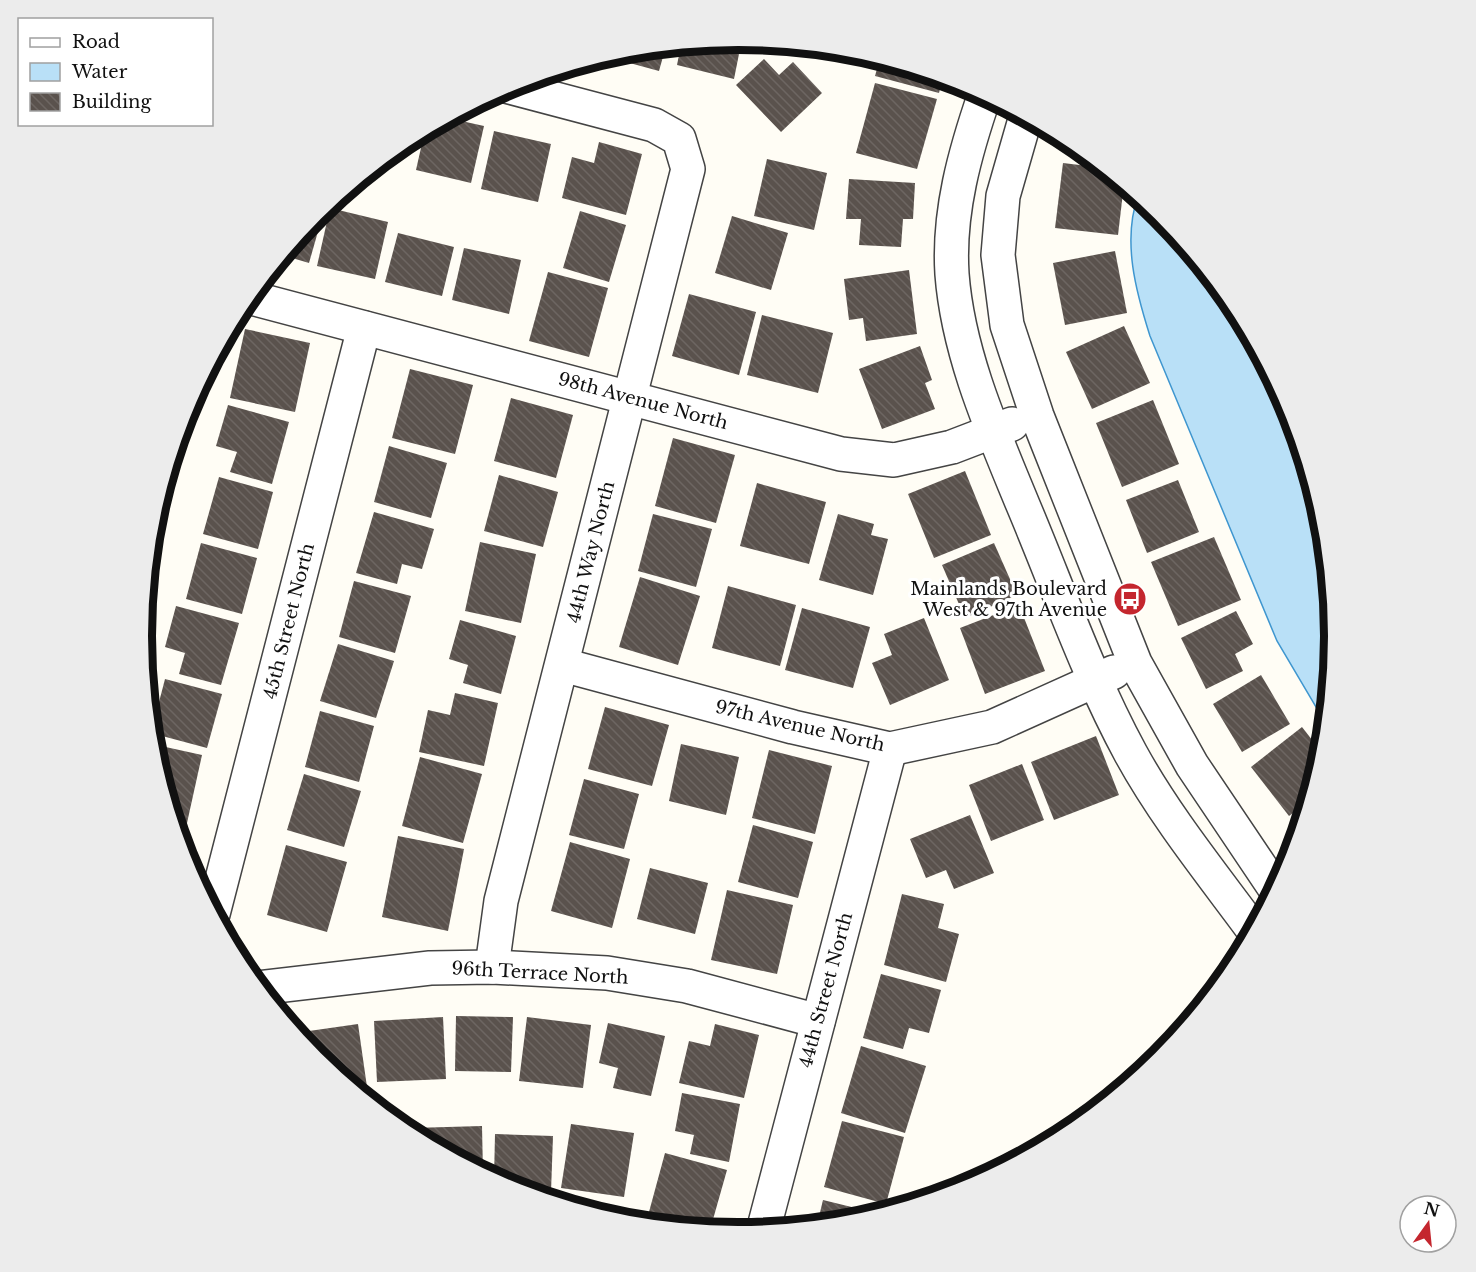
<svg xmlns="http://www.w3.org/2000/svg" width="1476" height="1272" font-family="'Libre Baskerville',serif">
  <defs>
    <pattern id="building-back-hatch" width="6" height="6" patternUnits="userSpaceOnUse" patternTransform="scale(1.5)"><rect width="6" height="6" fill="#5a524d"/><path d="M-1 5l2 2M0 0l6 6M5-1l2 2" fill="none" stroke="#6d6662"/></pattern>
  </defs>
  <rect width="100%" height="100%" fill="#fffdf5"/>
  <!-- water -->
  <path fill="#b9e0f7" stroke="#3f96cf" stroke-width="1.5" d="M 1138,196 L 1160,214 L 1235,305 L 1290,408 L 1324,520 L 1335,636 L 1326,724 L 1277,641 L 1150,336 C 1136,292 1122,241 1138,196 Z"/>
  <!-- building -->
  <g fill="url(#building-back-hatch)">
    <path d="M 742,39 L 734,79 L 677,65 L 681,45 Z"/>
    <path d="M 666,46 L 659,71 L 604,56 L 622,50 Z"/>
    <path d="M 880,58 L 943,77 L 939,93 L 875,76 Z"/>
    <path d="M 764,59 L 779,75 L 793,62 L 822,93 L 781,132 L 736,85 Z"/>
    <path d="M 875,83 L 937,99 L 917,169 L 856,153 Z"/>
    <path d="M 448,118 L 484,126 L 471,183 L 416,170 L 425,130 Z"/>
    <path d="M 494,131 L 551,144 L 538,202 L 481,189 Z"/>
    <path d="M 410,138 L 405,155 L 392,152 L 407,139 Z"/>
    <path d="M 599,142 L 642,154 L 626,215 L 562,198 L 572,157 L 594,163 Z"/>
    <path d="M 767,159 L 827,173 L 814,230 L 754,216 Z"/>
    <path d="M 1063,163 L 1104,168 L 1124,184 L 1118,235 L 1055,228 Z"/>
    <path d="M 849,179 L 915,183 L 913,219 L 903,219 L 901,247 L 859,245 L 861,219 L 846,219 Z"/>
    <path d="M 325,207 L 309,263 L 282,255 L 316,214 Z"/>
    <path d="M 330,208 L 388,222 L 375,279 L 317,266 Z"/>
    <path d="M 580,211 L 626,225 L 609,282 L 563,268 Z"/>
    <path d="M 732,216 L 788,233 L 771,290 L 715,273 Z"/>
    <path d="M 398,233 L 454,247 L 442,296 L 385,282 Z"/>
    <path d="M 464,248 L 521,260 L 509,314 L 452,300 Z"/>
    <path d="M 1115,251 L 1127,313 L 1065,325 L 1053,263 Z"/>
    <path d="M 909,270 L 917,334 L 866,341 L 863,318 L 849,320 L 844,279 Z"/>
    <path d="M 548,272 L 608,288 L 589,357 L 529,341 Z"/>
    <path d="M 689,294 L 756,312 L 739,375 L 672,356 Z"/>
    <path d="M 762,315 L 833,333 L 818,393 L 747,375 Z"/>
    <path d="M 1124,326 L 1150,383 L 1092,409 L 1066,352 Z"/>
    <path d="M 245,329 L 310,343 L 295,412 L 230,398 Z"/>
    <path d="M 920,346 L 932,380 L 925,383 L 935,409 L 882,429 L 859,369 Z"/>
    <path d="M 410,369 L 473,385 L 455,454 L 392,438 Z"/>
    <path d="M 511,398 L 573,415 L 556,478 L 494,461 Z"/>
    <path d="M 1153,400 L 1179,464 L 1122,487 L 1096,423 Z"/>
    <path d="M 228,405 L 289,422 L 272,484 L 230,472 L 237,452 L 216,446 Z"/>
    <path d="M 183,419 L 174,463 L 170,462 Z"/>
    <path d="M 673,438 L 735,455 L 716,523 L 655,506 Z"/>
    <path d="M 389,446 L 447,463 L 431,518 L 374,502 Z"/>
    <path d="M 965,471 L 991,535 L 934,558 L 908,494 Z"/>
    <path d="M 499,475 L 558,492 L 543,547 L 484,531 Z"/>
    <path d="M 219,477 L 273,492 L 258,549 L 203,534 Z"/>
    <path d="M 1178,480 L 1199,532 L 1147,553 L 1126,500 Z"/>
    <path d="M 757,483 L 826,502 L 809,564 L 740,546 Z"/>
    <path d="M 374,512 L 434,529 L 422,569 L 402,564 L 397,584 L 356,573 Z"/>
    <path d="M 653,514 L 712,529 L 696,587 L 638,571 Z"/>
    <path d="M 838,514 L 874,524 L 871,535 L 888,539 L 873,595 L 819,580 Z"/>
    <path d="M 1214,537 L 1241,600 L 1178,626 L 1151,562 Z"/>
    <path d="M 480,542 L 536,554 L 521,623 L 465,611 Z"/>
    <path d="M 201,543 L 257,558 L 242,614 L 186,599 Z"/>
    <path d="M 994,543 L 1017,595 L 965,618 L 942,565 Z"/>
    <path d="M 640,577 L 700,596 L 678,665 L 619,647 Z"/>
    <path d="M 354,581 L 411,596 L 395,653 L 339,637 Z"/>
    <path d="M 728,586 L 796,605 L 780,666 L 712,648 Z"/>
    <path d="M 1019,605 L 1045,671 L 985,694 L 960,628 Z"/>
    <path d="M 176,606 L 239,623 L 221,685 L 179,674 L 185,653 L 165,647 Z"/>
    <path d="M 802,608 L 870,627 L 853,688 L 785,670 Z"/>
    <path d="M 1236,611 L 1253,644 L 1235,654 L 1243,671 L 1206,689 L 1181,638 Z"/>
    <path d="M 924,618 L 949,680 L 890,705 L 872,663 L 892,655 L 884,634 Z"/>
    <path d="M 460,620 L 516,636 L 501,694 L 463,683 L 468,665 L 449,659 Z"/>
    <path d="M 338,644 L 394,661 L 376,718 L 320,701 Z"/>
    <path d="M 1261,675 L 1290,724 L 1242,752 L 1213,704 Z"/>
    <path d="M 165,679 L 222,694 L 207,748 L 151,733 Z"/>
    <path d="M 455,693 L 498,703 L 484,766 L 419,752 L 428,710 L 450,715 Z"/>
    <path d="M 605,707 L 669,725 L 652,786 L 588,769 Z"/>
    <path d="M 320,711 L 374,726 L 359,782 L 305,767 Z"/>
    <path d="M 1302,727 L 1323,754 L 1309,801 L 1289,816 L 1251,767 Z"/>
    <path d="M 1096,736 L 1119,795 L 1054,820 L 1031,762 Z"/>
    <path d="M 152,744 L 202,755 L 187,823 L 173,820 Z"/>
    <path d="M 681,744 L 739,757 L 726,815 L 669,801 Z"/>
    <path d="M 769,750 L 832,766 L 815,834 L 752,818 Z"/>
    <path d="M 420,757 L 482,774 L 463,843 L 402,826 Z"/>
    <path d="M 1022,764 L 1044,820 L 991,841 L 969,785 Z"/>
    <path d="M 304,774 L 361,791 L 344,847 L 287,830 Z"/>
    <path d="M 584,779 L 639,794 L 624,849 L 569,835 Z"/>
    <path d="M 970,815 L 994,873 L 954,889 L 946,870 L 926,878 L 910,839 Z"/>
    <path d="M 753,825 L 813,842 L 798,898 L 738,882 Z"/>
    <path d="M 398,836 L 464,849 L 448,931 L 382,917 Z"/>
    <path d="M 570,842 L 630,859 L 612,928 L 551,911 Z"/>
    <path d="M 286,845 L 347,862 L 327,932 L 267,915 Z"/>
    <path d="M 650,868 L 708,883 L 695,934 L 637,919 Z"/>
    <path d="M 727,890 L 793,905 L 777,974 L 711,960 Z"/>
    <path d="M 902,894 L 944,904 L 938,928 L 959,934 L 946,982 L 884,965 Z"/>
    <path d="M 881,974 L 941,990 L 929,1033 L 909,1028 L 903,1049 L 863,1038 Z"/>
    <path d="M 456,1016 L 513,1017 L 511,1072 L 455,1071 Z"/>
    <path d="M 443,1017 L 446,1079 L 377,1082 L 374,1021 Z"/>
    <path d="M 527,1017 L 591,1025 L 583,1088 L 519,1081 Z"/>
    <path d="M 608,1023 L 665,1036 L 651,1096 L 613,1088 L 618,1068 L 599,1063 Z"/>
    <path d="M 358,1024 L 367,1087 L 354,1089 L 316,1058 L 295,1033 Z"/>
    <path d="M 715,1024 L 759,1035 L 744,1098 L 679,1083 L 689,1041 L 710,1046 Z"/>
    <path d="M 861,1046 L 926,1066 L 905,1133 L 841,1113 Z"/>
    <path d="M 682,1093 L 740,1104 L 729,1162 L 690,1154 L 694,1135 L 675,1131 Z"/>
    <path d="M 842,1121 L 904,1137 L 886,1204 L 824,1187 Z"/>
    <path d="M 571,1124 L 634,1133 L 624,1197 L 561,1188 Z"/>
    <path d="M 482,1126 L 483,1173 L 412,1136 L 412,1128 Z"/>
    <path d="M 495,1134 L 553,1136 L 551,1192 L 520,1191 L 494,1179 Z"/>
    <path d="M 665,1153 L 727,1170 L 710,1230 L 646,1223 Z"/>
    <path d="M 823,1200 L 872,1212 L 871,1217 L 854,1222 L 817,1225 Z"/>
  </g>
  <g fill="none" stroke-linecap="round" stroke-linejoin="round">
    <!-- minor casing -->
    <g stroke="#444" stroke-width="36">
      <g id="minor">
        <path d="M 985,94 C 965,152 948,212 952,274 C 958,354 993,432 1023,505 C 1058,588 1088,675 1131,754 C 1165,816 1212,874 1254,931"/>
        <path d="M 1026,116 L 1003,196 L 998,255 L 1007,325 L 1037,416 L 1135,663 L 1192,765 L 1276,890"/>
        <path d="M 248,297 L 841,454 L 894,460 L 952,447 L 1012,424"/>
        <path d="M 563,665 L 793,727 L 890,749 L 992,727 L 1114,672"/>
        <path d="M 213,914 L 364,328"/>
        <path d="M 492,967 L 501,901 L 688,169 L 679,139 L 654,125 L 506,86"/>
        <path d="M 258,988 L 430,968 L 492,967 L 607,973 L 687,986 L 818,1021"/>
        <path d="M 763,1231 L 890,749"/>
      </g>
    </g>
    <!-- minor -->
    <use href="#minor" stroke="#fff" stroke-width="33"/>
  </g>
  <!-- icons -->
  <defs>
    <g id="bus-disc" transform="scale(1.725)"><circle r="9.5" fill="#c4262e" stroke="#fff"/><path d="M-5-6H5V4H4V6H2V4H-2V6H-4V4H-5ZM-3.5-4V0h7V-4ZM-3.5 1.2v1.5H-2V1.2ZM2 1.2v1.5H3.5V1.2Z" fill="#fff"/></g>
  </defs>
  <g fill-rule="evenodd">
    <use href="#bus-disc" x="1130" y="599"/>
  </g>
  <g text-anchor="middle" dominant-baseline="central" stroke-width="6" stroke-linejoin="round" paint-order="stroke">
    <!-- street labels -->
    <g font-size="18" fill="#111" stroke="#fff">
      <text transform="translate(643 401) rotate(15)">98th Avenue North</text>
      <text transform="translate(591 552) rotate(-76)">44th Way North</text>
      <text transform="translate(289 621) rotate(-76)">45th Street North</text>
      <text transform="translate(800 726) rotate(13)">97th Avenue North</text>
      <text transform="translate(540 973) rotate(3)">96th Terrace North</text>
      <text transform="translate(826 990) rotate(-75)">44th Street North</text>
    </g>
    <!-- poi labels -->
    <g font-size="18" fill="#111" stroke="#fff" text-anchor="end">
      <text x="1107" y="589">Mainlands Boulevard<tspan x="1107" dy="21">West &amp; 97th Avenue</tspan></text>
    </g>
  </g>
  <!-- crop -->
  <path d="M0 0H1476V1272H0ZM152 636a586 586 0 1 1 1172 0a586 586 0 1 1-1172 0Z" fill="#ececec" fill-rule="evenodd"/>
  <path fill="none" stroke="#111" stroke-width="8" d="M152 636a586 586 0 1 1 1172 0a586 586 0 1 1-1172 0Z"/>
  <!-- legend -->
  <rect x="18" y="18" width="195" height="108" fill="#ffffff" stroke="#a0a0a0" stroke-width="1.5"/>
  <rect x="30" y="38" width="30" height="9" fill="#ffffff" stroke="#a0a0a0" stroke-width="1.5"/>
  <text x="72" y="48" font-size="18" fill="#111111">Road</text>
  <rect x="30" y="63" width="30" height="18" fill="#b9e0f7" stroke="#a0a0a0" stroke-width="1.5"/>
  <text x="72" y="78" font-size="18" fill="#111111">Water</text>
  <rect x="30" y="93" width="30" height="18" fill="url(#building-back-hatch)" stroke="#a0a0a0" stroke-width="1.5"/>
  <text x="72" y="108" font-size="18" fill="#111111">Building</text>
  <!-- north arrow -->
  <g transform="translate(1428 1224) rotate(15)"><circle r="28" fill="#ffffff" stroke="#a0a0a0" stroke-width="1.5"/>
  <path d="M0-4.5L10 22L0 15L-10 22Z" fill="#c4262e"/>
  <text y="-9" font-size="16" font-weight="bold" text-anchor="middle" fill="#111111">N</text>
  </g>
</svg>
